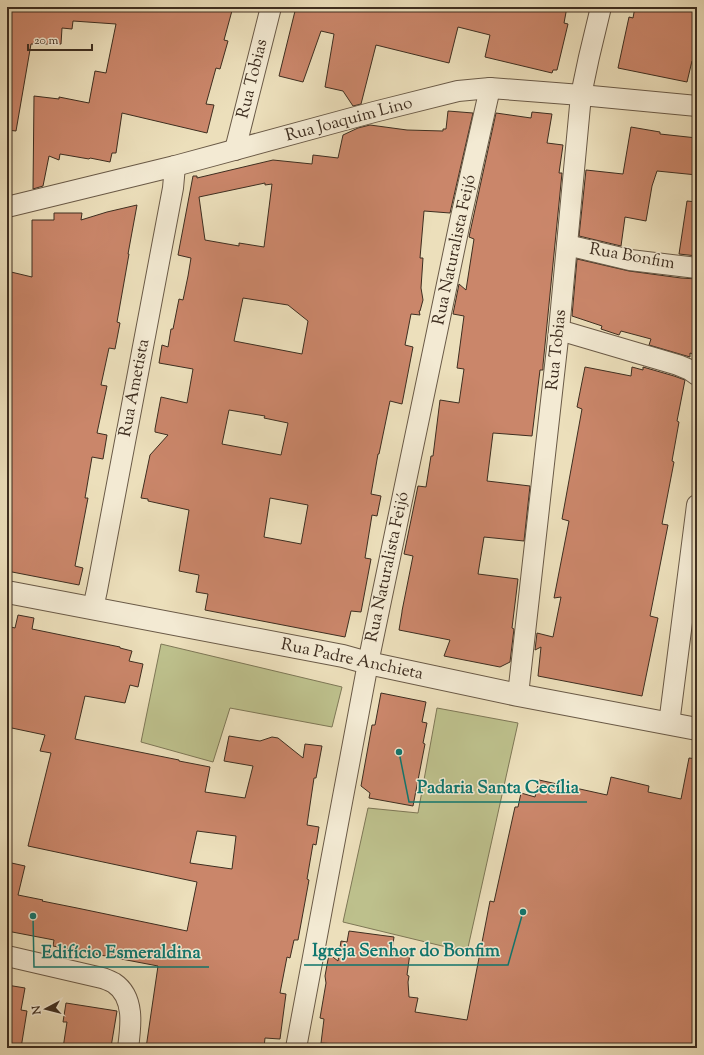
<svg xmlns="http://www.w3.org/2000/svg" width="704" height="1055" font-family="'Sorts Mill Goudy',serif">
  <rect width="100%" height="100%" fill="#ecdfbb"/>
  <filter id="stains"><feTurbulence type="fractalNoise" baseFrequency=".005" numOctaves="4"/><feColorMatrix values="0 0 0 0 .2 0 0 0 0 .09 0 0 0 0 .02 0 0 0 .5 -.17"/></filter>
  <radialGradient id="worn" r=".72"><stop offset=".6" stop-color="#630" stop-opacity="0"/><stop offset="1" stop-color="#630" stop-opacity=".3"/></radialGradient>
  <!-- green -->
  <g fill="#bdc08c" stroke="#7e7756">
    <path d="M 161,644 L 342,687 L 332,727 L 230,708 L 213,762 L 141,742 Z"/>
    <path d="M 437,708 L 518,723 L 467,952 L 343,922 L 368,808 L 418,813 Z"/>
  </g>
  <!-- building -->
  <g fill="#ca866a" stroke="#3e2e20" fill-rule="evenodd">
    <path d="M 7,7 L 233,7 L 224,40 L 228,41 L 220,69 L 216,68 L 206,104 L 214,105 L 207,133 L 122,113 L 116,153 L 112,153 L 110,162 L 90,158 L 89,159 L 60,154 L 59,160 L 49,156 L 43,186 L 33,189 L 34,96 L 59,99 L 59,97 L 89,103 L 95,71 L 106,73 L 116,24 L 73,21 L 72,29 L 62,28 L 61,44 L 31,44 L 16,131 L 7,130 Z"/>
    <path d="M 296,7 L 567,7 L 564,23 L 568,24 L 557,70 L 553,70 L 552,73 L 485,57 L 490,35 L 458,27 L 449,63 L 376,45 L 361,104 L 353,106 L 343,91 L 325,87 L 334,34 L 321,31 L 303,82 L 279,76 Z"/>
    <path d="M 635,7 L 684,7 L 697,10 L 697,62 L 692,61 L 687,82 L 618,68 L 629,17 L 633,18 Z"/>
    <path d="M 448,111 L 473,113 L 450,213 L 424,211 L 420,258 L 423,258 L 421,288 L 423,300 L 420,311 L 419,311 L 420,315 L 411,314 L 405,345 L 413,347 L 402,404 L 390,401 L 379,454 L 378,454 L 371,494 L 381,496 L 377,516 L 372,515 L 365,558 L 371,559 L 361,612 L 351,611 L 345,637 L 205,610 L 208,594 L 196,592 L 199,575 L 179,571 L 189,510 L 148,501 L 148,499 L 141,498 L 150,455 L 168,435 L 155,432 L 155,429 L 161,397 L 187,403 L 193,369 L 159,363 L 162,345 L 168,347 L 171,329 L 173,329 L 179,299 L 183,300 L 188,276 L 191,258 L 178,255 L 193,176 L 197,176 L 197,178 L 273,160 L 312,164 L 313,155 L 338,158 L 343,135 L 358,128 L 370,125 L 407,130 L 443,131 L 443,129 L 446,129 ZM 265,183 L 265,185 L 272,184 L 264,247 L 239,243 L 239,246 L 205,240 L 199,197 ZM 243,298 L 288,305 L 308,321 L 302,354 L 234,341 ZM 229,410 L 265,416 L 264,418 L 288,423 L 281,455 L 222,444 ZM 270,498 L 308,505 L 301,544 L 264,537 Z"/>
    <path d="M 532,112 L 552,114 L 547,143 L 563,145 L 559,173 L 562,173 L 543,365 L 543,370 L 540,370 L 532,436 L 493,433 L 487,481 L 530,486 L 524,541 L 484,537 L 478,574 L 518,579 L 512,628 L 514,629 L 510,662 L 500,667 L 444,656 L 450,640 L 399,630 L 402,612 L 402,611 L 413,556 L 404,554 L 418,486 L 426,487 L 431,456 L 433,456 L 440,400 L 459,403 L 464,369 L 457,368 L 464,316 L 453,314 L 459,284 L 466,290 L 474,239 L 469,237 L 496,113 L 531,118 Z"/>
    <path d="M 631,127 L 660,132 L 660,134 L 697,138 L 697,175 L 657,171 L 652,186 L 646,221 L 625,217 L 621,246 L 579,236 L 586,170 L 623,174 Z"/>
    <path d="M 687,201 L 697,202 L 697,256 L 679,254 Z"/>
    <path d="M 137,205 L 128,254 L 129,254 L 117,322 L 120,323 L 115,349 L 109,348 L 101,385 L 107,386 L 97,433 L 107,435 L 103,459 L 92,457 L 85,498 L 88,498 L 75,566 L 83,568 L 79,585 L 7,571 L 7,297 L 11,272 L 32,277 L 32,220 L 54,220 L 54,213 L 82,213 L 81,220 L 107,212 Z"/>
    <path d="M 577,259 L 629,271 L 681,278 L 697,279 L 697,356 L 690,353 L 690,357 L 649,345 L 651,339 L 621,331 L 619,335 L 601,329 L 602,326 L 572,316 Z"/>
    <path d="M 585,367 L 631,376 L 632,367 L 643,370 L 643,367 L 674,376 L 685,380 L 677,421 L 679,422 L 672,461 L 674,462 L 662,524 L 668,525 L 650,616 L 658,618 L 642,696 L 538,676 L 541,647 L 535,650 L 537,633 L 553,637 L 561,597 L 554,598 L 569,521 L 562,519 L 582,409 L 577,407 Z"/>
    <path d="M 18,615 L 34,618 L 32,629 L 120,647 L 120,648 L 132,651 L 129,661 L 143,664 L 138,687 L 130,685 L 125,703 L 85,696 L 75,739 L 179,760 L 179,761 L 210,767 L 205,792 L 245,798 L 253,766 L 224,761 L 229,736 L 260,741 L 272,737 L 278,738 L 303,758 L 305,744 L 322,746 L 316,778 L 314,778 L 307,825 L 319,827 L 316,845 L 313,844 L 307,879 L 309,880 L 298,940 L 294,940 L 290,958 L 287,957 L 280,993 L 286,994 L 280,1039 L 265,1038 L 264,1048 L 146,1048 L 158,966 L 53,946 L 54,940 L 7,931 L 7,862 L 25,866 L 18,895 L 43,900 L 42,901 L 77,908 L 187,931 L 197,882 L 28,846 L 51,753 L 40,751 L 45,735 L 7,727 L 7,626 L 15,628 ZM 197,831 L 236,836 L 232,869 L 190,863 Z"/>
    <path d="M 381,693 L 426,702 L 422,722 L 427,723 L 423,743 L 425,744 L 413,806 L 369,798 L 370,793 L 361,786 L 372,725 L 375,725 Z"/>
    <path d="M 689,758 L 697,759 L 697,1048 L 337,1048 L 337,1044 L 321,1043 L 324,1019 L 320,1018 L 326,983 L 325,976 L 329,954 L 338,961 L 341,941 L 347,942 L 349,931 L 394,937 L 392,951 L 410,953 L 407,975 L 409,976 L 408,982 L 409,997 L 418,998 L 415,1012 L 467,1020 L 490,901 L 494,902 L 515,807 L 518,807 L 521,793 L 535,797 L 539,780 L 607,795 L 611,777 L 649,786 L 648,792 L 681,799 Z"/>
    <path d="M 7,985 L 25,988 L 21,1010 L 27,1011 L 21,1048 L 7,1048 Z"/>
    <path d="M 66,1003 L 117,1011 L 111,1047 L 99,1045 L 98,1048 L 63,1048 L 67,1022 L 63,1022 Z"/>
  </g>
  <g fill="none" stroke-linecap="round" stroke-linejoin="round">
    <!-- minor casing -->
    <g stroke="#6a5a47" stroke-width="22">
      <g id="minor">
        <path d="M 235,150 L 271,7"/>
        <path d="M 7,207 L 175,166 L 374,112 L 458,91 L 490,88 L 581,95 L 697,106"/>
        <path d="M 567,245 L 630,260 L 697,268"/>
        <path d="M 559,330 L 678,365 L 690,370 L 697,375"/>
        <path d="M 93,608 L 97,590 L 173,188 L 175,166"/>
        <path d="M 518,695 L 559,330 L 581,95 L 589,57 L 601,7"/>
        <path d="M 669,724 L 697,505"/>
        <path d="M 7,956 L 102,978 C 106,979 110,981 114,983 C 135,997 131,1026 128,1048"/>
        <path d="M 296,1048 L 368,663 L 461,217 L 490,88"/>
      </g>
    </g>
    <!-- tertiary casing -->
    <g stroke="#6a5a47" stroke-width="24">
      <path id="tertiary" d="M 7,592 L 343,656 L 368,663 L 518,695 L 697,729"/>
    </g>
    <!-- minor -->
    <use href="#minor" stroke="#f3ead3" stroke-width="20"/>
    <!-- tertiary -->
    <use href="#tertiary" stroke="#f3ead3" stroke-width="22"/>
  </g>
  <g text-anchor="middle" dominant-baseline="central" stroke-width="3" stroke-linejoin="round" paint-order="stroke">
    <!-- street labels -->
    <g font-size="17" fill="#3e2e20" stroke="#f3ead3">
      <text transform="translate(253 79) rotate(-76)">Rua Tobias</text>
      <text transform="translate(349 120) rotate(-15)">Rua Joaquim Lino</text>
      <text transform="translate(455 250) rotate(-78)">Rua Naturalista Feijó</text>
      <text transform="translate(632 257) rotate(10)">Rua Bonfim</text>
      <text transform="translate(557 350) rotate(-84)">Rua Tobias</text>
      <text transform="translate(135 388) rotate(-79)">Rua Ametista</text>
      <text transform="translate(388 567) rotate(-78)">Rua Naturalista Feijó</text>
      <text transform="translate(352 660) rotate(12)">Rua Padre Anchieta</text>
    </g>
  </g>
  <!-- callouts -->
  <path fill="none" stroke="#0f766e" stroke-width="1.5" d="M399 752L409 802H587M523 912L508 965H304M33 916L34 967H209"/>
  <g fill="#0f766e" stroke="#f3ead3" stroke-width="1.5">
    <circle cx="399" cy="752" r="4"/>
    <circle cx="523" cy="912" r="4"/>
    <circle cx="33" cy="916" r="4"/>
  </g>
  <g font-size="18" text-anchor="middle" font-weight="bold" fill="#0f766e" stroke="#f3ead3" stroke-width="3" stroke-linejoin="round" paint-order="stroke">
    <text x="498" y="793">Padaria Santa Cecília</text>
    <text x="406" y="956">Igreja Senhor do Bonfim</text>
    <text x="121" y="958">Edifício Esmeraldina</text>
  </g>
  <!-- margin -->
  <rect width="704" height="1055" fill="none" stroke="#ecdfbb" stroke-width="24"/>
  <rect x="8" y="8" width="688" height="1039" fill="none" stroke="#3e2e20" stroke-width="2"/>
  <rect x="12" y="12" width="680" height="1031" fill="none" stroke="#3e2e20"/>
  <!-- north arrow -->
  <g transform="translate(46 1009) rotate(263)" stroke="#f3ead3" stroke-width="3" paint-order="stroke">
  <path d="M0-3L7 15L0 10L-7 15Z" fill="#3e2e20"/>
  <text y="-6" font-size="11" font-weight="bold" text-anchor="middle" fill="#3e2e20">N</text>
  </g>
  <!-- scale -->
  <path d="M28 44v6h64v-6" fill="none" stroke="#3e2e20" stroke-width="2"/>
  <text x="34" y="44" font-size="12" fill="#3e2e20" stroke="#f3ead3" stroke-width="3" paint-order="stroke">20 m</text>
  <rect width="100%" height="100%" filter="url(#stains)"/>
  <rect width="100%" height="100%" fill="url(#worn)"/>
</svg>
